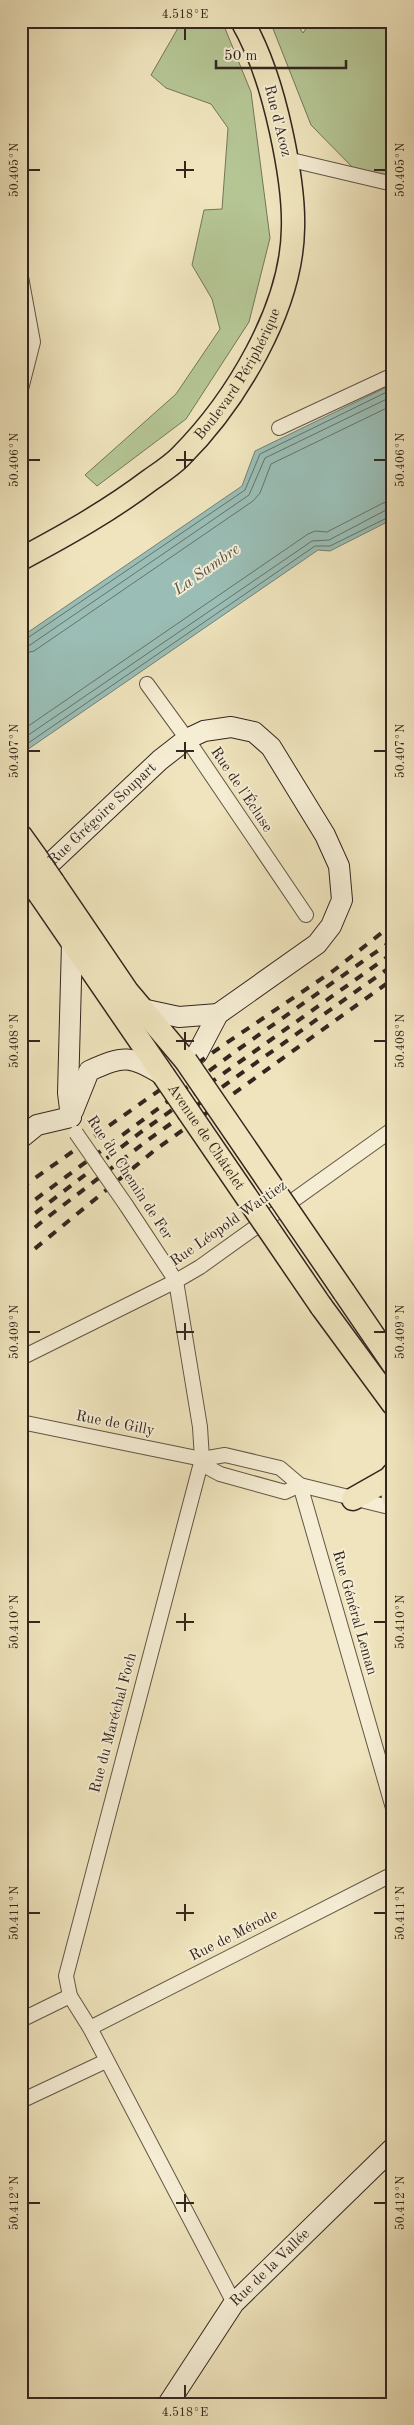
<svg xmlns="http://www.w3.org/2000/svg" width="414" height="2425" font-family="'Old Standard TT',serif">
  <rect width="100%" height="100%" fill="#efe4bd"/>
  <filter id="stains"><feTurbulence type="fractalNoise" baseFrequency=".004" numOctaves="4"/><feColorMatrix values="0 0 0 0 .2 0 0 0 0 .09 0 0 0 0 .02 0 0 0 .5 -.17"/></filter>
  <radialGradient id="worn" r=".72"><stop offset=".6" stop-color="#630" stop-opacity="0"/><stop offset="1" stop-color="#630" stop-opacity=".3"/></radialGradient>
  <!-- green -->
  <g fill="#b5c594" stroke="#74765a">
    <path d="M 182,21 L 222,21 L 251,92 L 270,238 L 249,322 L 186,419 L 97,486 L 85,475 L 176,394 L 220,329 L 212,299 L 192,265 L 204,210 L 222,209 L 228,128 L 211,104 L 166,88 L 151,75 Z"/>
    <path d="M 270,21 L 295,21 L 303,33 L 311,21 L 393,21 L 393,180 L 360,175 L 311,125 Z"/>
  </g>
  <!-- water -->
  <path fill="#9abeb6" stroke="#71817a" d="M 393,384 L 393,519 L 330,551 L 318,550 L 21,754 L 21,637 L 242,486 L 255,451 Z"/>
  <g fill="none" stroke-linecap="round" stroke-linejoin="round">
    <!-- shore -->
    <g stroke="#66726a" stroke-width="1">
      <path d="M 21,640 L 26,639 L 245,490 L 260,454 L 393,389"/>
      <path d="M 21,647 L 30,645 L 249,495 L 265,458 L 393,396"/>
      <path d="M 21,654 L 34,651 L 253,501 L 260,493 L 271,464 L 393,405"/>
      <path d="M 21,731 L 308,534 L 315,531 L 327,532 L 383,503 L 393,501"/>
      <path d="M 21,740 L 312,541 L 329,540 L 386,510 L 393,509"/>
      <path d="M 21,748 L 315,546 L 330,546 L 393,515"/>
    </g>
    <!-- street casing -->
    <g stroke="#625646" stroke-width="16">
      <g id="street">
        <path d="M 287,159 L 393,184"/>
        <path d="M 21,277 L 33,342 L 21,389"/>
        <path d="M 279,428 L 393,375"/>
        <path d="M 147,684 L 187,739 L 306,915"/>
        <path d="M 126,1205 L 176,1281 L 200,1427 L 202,1459 L 66,1976 L 70,1996 L 90,2028 L 234,2303"/>
        <path d="M 21,1358 L 176,1281 L 200,1267 L 393,1129"/>
        <path d="M 21,1422 L 202,1459 L 225,1455 L 280,1468 L 300,1485 L 393,1508"/>
        <path d="M 202,1459 L 209,1468 L 220,1474 L 285,1492 L 300,1485"/>
        <path d="M 300,1485 L 393,1808"/>
        <path d="M 21,2020 L 70,1996"/>
        <path d="M 90,2028 L 393,1874"/>
        <path d="M 21,2101 L 106,2061"/>
        <path d="M 21,2403 L 21,2404"/>
      </g>
    </g>
    <!-- secondary casing -->
    <g stroke="#33261f" stroke-width="22">
      <g id="secondary">
        <path id="s1" d="M 21,891 L 160,760 L 187,739 L 204,731 L 231,727 L 254,732 L 271,747 L 325,835 L 339,866 L 342,900 L 331,926 L 317,944 L 218,1014 L 197,1054"/>
        <path d="M 142,1009 L 179,1017 L 218,1014"/>
        <path d="M 73,1111 L 89,1071 C 125,1055 129,1055 163,1075"/>
        <path d="M 71,1117 L 68,1093 L 72,943"/>
        <path d="M 21,1138 L 37,1125 L 71,1117"/>
        <path id="s2" d="M 168,2404 L 234,2303 L 393,2148"/>
      </g>
    </g>
    <!-- primary casing -->
    <g stroke="#33261f" stroke-width="25">
      <g id="primary">
        <path id="s3" d="M 21,559 C 66,535 109,511 150,480 C 160,473 171,466 180,457 C 235,402 292,309 293,228 C 294,196 288,163 281,131 C 273,94 261,54 242,21"/>
        <path d="M 21,836 L 36,857"/>
        <path d="M 53,882 L 127,991 L 186,1061"/>
        <path d="M 40,895 L 164,1076"/>
        <path d="M 344,1292 L 393,1364"/>
        <path d="M 321,1306 L 393,1404"/>
        <path d="M 390,1478 L 393,1498"/>
        <path d="M 353,1499 L 390,1478 L 393,1474"/>
      </g>
    </g>
    <!-- street -->
    <use href="#street" stroke="#f5edd4" stroke-width="14"/>
    <!-- secondary -->
    <use href="#secondary" stroke="#f5edd4" stroke-width="20"/>
    <!-- primary -->
    <use href="#primary" stroke="#efe4bd" stroke-width="22"/>
    <!-- rail -->
    <g stroke="#33261f" stroke-width="4" stroke-dasharray="9 9" stroke-linecap="butt">
      <path d="M 21,1188 L 222,1046 L 333,971 L 393,924"/>
      <path d="M 21,1210 L 236,1051 L 393,940"/>
      <path d="M 21,1224 L 141,1132 L 393,953"/>
      <path d="M 21,1239 L 44,1220 L 148,1140 L 393,965"/>
      <path d="M 21,1260 L 155,1150 L 393,979"/>
    </g>
    <!-- street-bridge casing -->
    <g stroke="#625646" stroke-width="16" stroke-linecap="butt">
      <path id="street-bridge" d="M 76,1133 L 126,1205"/>
    </g>
    <!-- primary-bridge casing -->
    <g stroke="#33261f" stroke-width="25" stroke-linecap="butt">
      <g id="primary-bridge">
        <path d="M 36,857 L 53,882"/>
        <path d="M 22,870 L 40,895"/>
        <path d="M 186,1061 L 344,1292"/>
        <path id="s4" d="M 164,1076 L 321,1306"/>
      </g>
    </g>
    <!-- street-bridge -->
    <use href="#street-bridge" stroke="#f5edd4" stroke-width="14"/>
    <!-- primary-bridge -->
    <use href="#primary-bridge" stroke="#efe4bd" stroke-width="22"/>
  </g>
  <!-- ticks -->
  <path fill="none" stroke="#33261f" stroke-width="2" d="M 185,28 L 185,40M 185,161 L 185,178M 28,170 L 40,170M 176,170 L 194,170M 374,170 L 386,170M 185,451 L 185,469M 28,460 L 40,460M 176,460 L 194,460M 374,460 L 386,460M 185,742 L 185,759M 28,751 L 40,751M 176,751 L 194,751M 374,751 L 386,751M 185,1032 L 185,1050M 28,1041 L 40,1041M 176,1041 L 194,1041M 374,1041 L 386,1041M 185,1323 L 185,1340M 28,1332 L 40,1332M 176,1332 L 194,1332M 374,1332 L 386,1332M 185,1613 L 185,1631M 28,1622 L 40,1622M 176,1622 L 194,1622M 374,1622 L 386,1622M 185,1904 L 185,1921M 28,1913 L 40,1913M 176,1913 L 194,1913M 374,1913 L 386,1913M 185,2194 L 185,2212M 28,2203 L 40,2203M 176,2203 L 194,2203M 374,2203 L 386,2203M 185,2385 L 185,2398"/>
  <g text-anchor="middle" dominant-baseline="central" stroke-width="4" stroke-linejoin="round" paint-order="stroke">
    <!-- street labels -->
    <g font-size="15" fill="#33261f" stroke="#f5edd4">
      <text transform="translate(277 121) rotate(76)">Rue d'Acoz</text>
      <text stroke="none"><textPath href="#s3" startOffset="291">Boulevard Périphérique</textPath></text>
      <text transform="translate(241 790) rotate(56)">Rue de l'Écluse</text>
      <text stroke="none"><textPath href="#s1" startOffset="112">Rue Grégoire Soupart</textPath></text>
      <text stroke="none"><textPath href="#s4" startOffset="74">Avenue de Châtelet</textPath></text>
      <text transform="translate(129 1178) rotate(57)">Rue du Chemin de Fer</text>
      <text transform="translate(229 1224) rotate(-35)">Rue Léopold Wautiez</text>
      <text transform="translate(115 1424) rotate(11)">Rue de Gilly</text>
      <text transform="translate(354 1613) rotate(74)">Rue Général Leman</text>
      <text transform="translate(114 1723) rotate(-75)">Rue du Maréchal Foch</text>
      <text transform="translate(234 1936) rotate(-27)">Rue de Mérode</text>
      <text stroke="none"><textPath href="#s2" startOffset="171">Rue de la Vallée</textPath></text>
    </g>
    <!-- water labels -->
    <g font-size="16" font-style="italic" fill="#52544c" stroke="#f5edd4">
      <text transform="translate(207 570) rotate(-35)">La Sambre</text>
    </g>
  </g>
  <!-- margin -->
  <rect width="414" height="2425" fill="none" stroke="#efe4bd" stroke-width="55"/>
  <!-- scale -->
  <path d="M216 60v8h130v-8" fill="none" stroke="#33261f" stroke-width="2.5"/>
  <text x="224" y="60" font-size="15" fill="#33261f" stroke="#f5edd4" stroke-width="4" paint-order="stroke">50 m</text>
  <rect x="28" y="28" width="358" height="2370" fill="none" stroke="#33261f" stroke-width="2"/>
  <g font-size="12" text-anchor="middle" fill="#33261f">
    <text x="185" y="18">4.518°E</text>
    <text transform="translate(400 170) rotate(-90)" y="4">50.405°N</text>
    <text transform="translate(14 170) rotate(-90)" y="4">50.405°N</text>
    <text transform="translate(14 460) rotate(-90)" y="4">50.406°N</text>
    <text transform="translate(400 460) rotate(-90)" y="4">50.406°N</text>
    <text transform="translate(14 751) rotate(-90)" y="4">50.407°N</text>
    <text transform="translate(400 751) rotate(-90)" y="4">50.407°N</text>
    <text transform="translate(14 1041) rotate(-90)" y="4">50.408°N</text>
    <text transform="translate(400 1041) rotate(-90)" y="4">50.408°N</text>
    <text transform="translate(400 1332) rotate(-90)" y="4">50.409°N</text>
    <text transform="translate(14 1332) rotate(-90)" y="4">50.409°N</text>
    <text transform="translate(400 1622) rotate(-90)" y="4">50.410°N</text>
    <text transform="translate(14 1622) rotate(-90)" y="4">50.410°N</text>
    <text transform="translate(14 1913) rotate(-90)" y="4">50.411°N</text>
    <text transform="translate(400 1913) rotate(-90)" y="4">50.411°N</text>
    <text transform="translate(14 2203) rotate(-90)" y="4">50.412°N</text>
    <text transform="translate(400 2203) rotate(-90)" y="4">50.412°N</text>
    <text x="185" y="2416">4.518°E</text>
  </g>
  <rect width="100%" height="100%" filter="url(#stains)"/>
  <rect width="100%" height="100%" fill="url(#worn)"/>
</svg>
